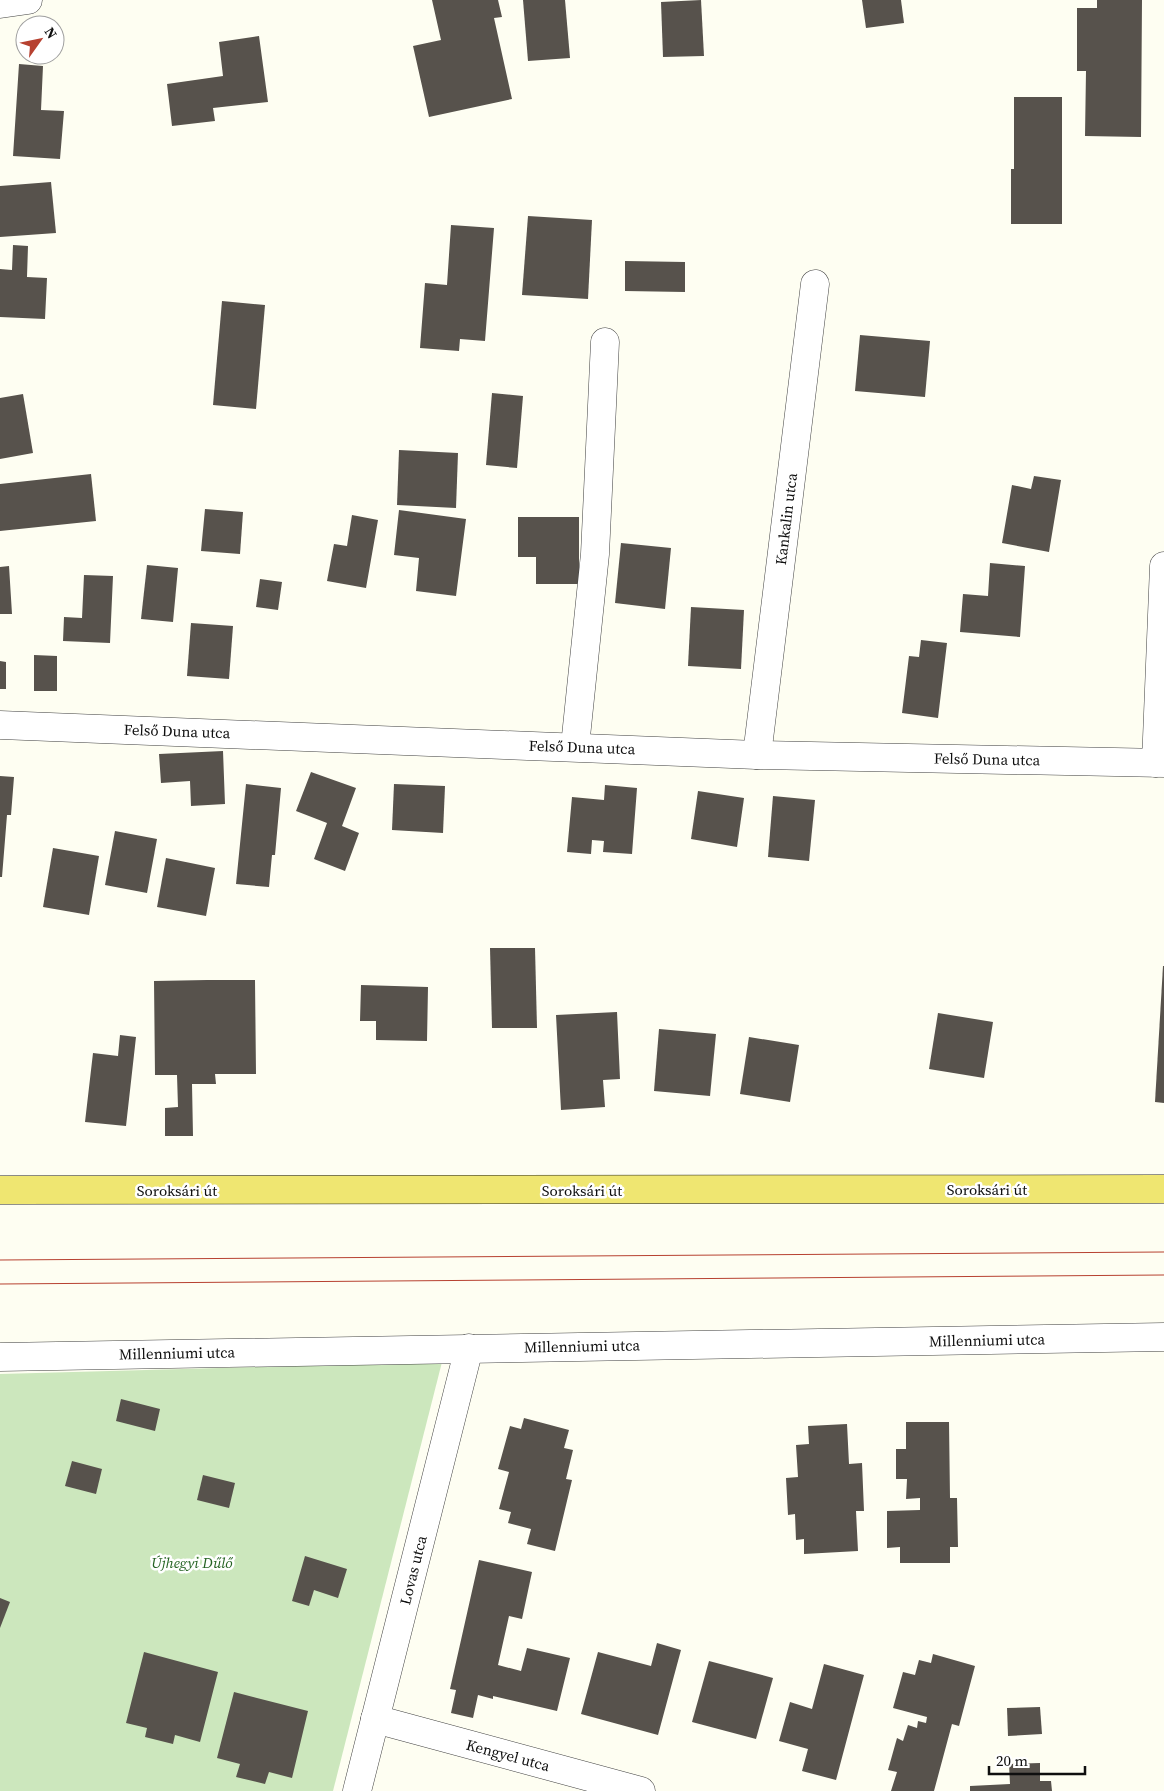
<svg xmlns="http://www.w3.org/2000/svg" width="1164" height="1791" font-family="'Source Serif 4',serif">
  <rect width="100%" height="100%" fill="#fefef2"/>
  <!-- green -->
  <path fill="#cce7bd" d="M 442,1362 L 333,1791 L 0,1791 L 0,1374 Z"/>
  <!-- building -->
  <g fill="#57524c">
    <path d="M 432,0 L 498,0 L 502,17 L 494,18 L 512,99 L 429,117 L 413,46 L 441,40 Z"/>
    <path d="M 523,0 L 565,0 L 570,58 L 528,61 Z"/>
    <path d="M 701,0 L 704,56 L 663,57 L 661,2 Z"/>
    <path d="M 862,0 L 901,0 L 904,23 L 866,28 Z"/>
    <path d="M 1097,0 L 1142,0 L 1141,137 L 1085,136 L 1086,71 L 1077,71 L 1077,8 L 1097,8 Z"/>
    <path d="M 259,36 L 268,102 L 213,108 L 215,121 L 172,126 L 167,84 L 223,76 L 219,42 Z"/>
    <path d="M 19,64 L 43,66 L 41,110 L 64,111 L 60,159 L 13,156 Z"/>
    <path d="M 1014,97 L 1062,97 L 1062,224 L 1011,224 L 1011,169 L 1014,169 Z"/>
    <path d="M 51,182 L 56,233 L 0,237 L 0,186 Z"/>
    <path d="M 528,216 L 592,220 L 588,299 L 522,295 Z"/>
    <path d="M 451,225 L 494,228 L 485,341 L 460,339 L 459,351 L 420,348 L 425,283 L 447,285 Z"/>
    <path d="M 13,245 L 28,246 L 27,277 L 47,278 L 45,319 L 0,317 L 0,269 L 12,270 Z"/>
    <path d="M 625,261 L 685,262 L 685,292 L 625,291 Z"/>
    <path d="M 222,301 L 265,305 L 256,409 L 213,405 Z"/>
    <path d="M 860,335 L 930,341 L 925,397 L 855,391 Z"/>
    <path d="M 492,393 L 523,396 L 517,468 L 486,465 Z"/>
    <path d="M 23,394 L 33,453 L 0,459 L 0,398 Z"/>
    <path d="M 399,450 L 458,453 L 456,508 L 397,505 Z"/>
    <path d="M 91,474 L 96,521 L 0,531 L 0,484 Z"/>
    <path d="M 1034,476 L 1061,480 L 1049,552 L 1002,543 L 1012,485 L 1031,489 Z"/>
    <path d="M 205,509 L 243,512 L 240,554 L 201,551 Z"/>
    <path d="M 399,510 L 466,519 L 456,596 L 416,591 L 419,558 L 394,555 Z"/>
    <path d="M 352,515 L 378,520 L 366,588 L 327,581 L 334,544 L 347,546 Z"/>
    <path d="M 518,517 L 579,517 L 579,584 L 536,584 L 536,557 L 518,557 Z"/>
    <path d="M 621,543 L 671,548 L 665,609 L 615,603 Z"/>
    <path d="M 990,563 L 1025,566 L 1020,637 L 960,632 L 963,594 L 988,596 Z"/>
    <path d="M 147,565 L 178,568 L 173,622 L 141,619 Z"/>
    <path d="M 9,566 L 12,614 L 0,614 L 0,567 Z"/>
    <path d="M 84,575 L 113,576 L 110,643 L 63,641 L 64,617 L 82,618 Z"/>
    <path d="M 260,579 L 282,582 L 278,610 L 256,607 Z"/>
    <path d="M 691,607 L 744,610 L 741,669 L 688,666 Z"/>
    <path d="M 191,623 L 233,626 L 229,679 L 187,676 Z"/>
    <path d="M 921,640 L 947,643 L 938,718 L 902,713 L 909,656 L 919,657 Z"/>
    <path d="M 34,655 L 57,656 L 57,691 L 34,691 Z"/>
    <path d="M 0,661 L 6,662 L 6,689 L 0,689 Z"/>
    <path d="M 223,751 L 225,804 L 191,806 L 190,781 L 161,783 L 159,754 Z"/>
    <path d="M 311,772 L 356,788 L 342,826 L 359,833 L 345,871 L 314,859 L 327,823 L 296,811 Z"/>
    <path d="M 0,776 L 14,777 L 11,815 L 7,815 L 2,877 L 0,877 Z"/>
    <path d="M 246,784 L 281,788 L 275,855 L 272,855 L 269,887 L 236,884 Z"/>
    <path d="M 394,784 L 445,786 L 443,833 L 392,830 Z"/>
    <path d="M 605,785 L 637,788 L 632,854 L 603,852 L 604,841 L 592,840 L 591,854 L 567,852 L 572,797 L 604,800 Z"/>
    <path d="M 698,791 L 744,798 L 737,847 L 691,839 Z"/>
    <path d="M 773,796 L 815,800 L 809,861 L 768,857 Z"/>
    <path d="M 115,831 L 157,839 L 147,893 L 105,885 Z"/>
    <path d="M 53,848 L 99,856 L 89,915 L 43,907 Z"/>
    <path d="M 166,858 L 215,868 L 206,916 L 157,907 Z"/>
    <path d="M 490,948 L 535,948 L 537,1028 L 492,1028 Z"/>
    <path d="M 1163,966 L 1164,966 L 1164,1103 L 1155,1102 Z"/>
    <path d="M 207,980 L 255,980 L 256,1074 L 215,1074 L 216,1084 L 192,1084 L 193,1136 L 165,1136 L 165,1108 L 178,1107 L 177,1075 L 155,1075 L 154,981 Z"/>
    <path d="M 361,985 L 428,987 L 427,1041 L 376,1040 L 376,1021 L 360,1021 Z"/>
    <path d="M 617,1012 L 620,1079 L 603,1080 L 605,1107 L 561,1110 L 556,1015 Z"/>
    <path d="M 938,1013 L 993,1022 L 984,1078 L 929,1069 Z"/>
    <path d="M 659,1029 L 716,1034 L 710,1096 L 654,1091 Z"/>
    <path d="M 120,1035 L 136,1037 L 126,1126 L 85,1122 L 93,1053 L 118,1056 Z"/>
    <path d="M 749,1037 L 799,1045 L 790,1102 L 740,1094 Z"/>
    <path d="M 121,1399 L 160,1409 L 155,1431 L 116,1421 Z"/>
    <path d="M 524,1418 L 569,1430 L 564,1448 L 573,1450 L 566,1479 L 572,1480 L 555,1551 L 527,1544 L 531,1529 L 508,1523 L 511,1512 L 499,1509 L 509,1472 L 498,1469 L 510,1426 L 521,1429 Z"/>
    <path d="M 906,1422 L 949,1422 L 950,1498 L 957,1498 L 958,1547 L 950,1547 L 950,1563 L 900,1563 L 900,1547 L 887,1548 L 887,1511 L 920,1510 L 920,1498 L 906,1499 L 907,1479 L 896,1479 L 896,1449 L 906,1449 Z"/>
    <path d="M 847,1424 L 849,1464 L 862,1463 L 864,1511 L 856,1511 L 858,1551 L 804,1554 L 804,1539 L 796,1540 L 795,1514 L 788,1515 L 786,1478 L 798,1477 L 796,1445 L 809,1444 L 808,1426 Z"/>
    <path d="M 72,1461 L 102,1469 L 96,1494 L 65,1486 Z"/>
    <path d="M 203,1475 L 235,1483 L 229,1508 L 197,1500 Z"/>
    <path d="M 305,1556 L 347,1569 L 338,1598 L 314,1590 L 309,1606 L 292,1601 Z"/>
    <path d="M 479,1560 L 532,1572 L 522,1619 L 509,1616 L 498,1665 L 521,1671 L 527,1648 L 570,1658 L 557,1711 L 493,1696 L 493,1699 L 478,1695 L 473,1718 L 451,1713 L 456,1690 L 450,1689 Z"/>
    <path d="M 0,1598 L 10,1602 L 0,1628 Z"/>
    <path d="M 657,1643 L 681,1650 L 658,1735 L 581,1714 L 598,1652 L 651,1666 Z"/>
    <path d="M 144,1652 L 218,1672 L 200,1742 L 175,1735 L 173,1744 L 145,1737 L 147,1728 L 126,1723 Z"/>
    <path d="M 933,1654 L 975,1666 L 959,1726 L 952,1724 L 934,1791 L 891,1791 L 897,1772 L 888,1770 L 897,1738 L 903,1741 L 908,1725 L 917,1728 L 918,1721 L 926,1723 L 927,1717 L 893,1708 L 903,1672 L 915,1675 L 919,1660 L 931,1663 Z"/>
    <path d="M 709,1661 L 773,1678 L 756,1739 L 692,1722 Z"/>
    <path d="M 824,1664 L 864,1675 L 836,1780 L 802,1771 L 808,1749 L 779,1741 L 790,1702 L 812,1709 Z"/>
    <path d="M 234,1692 L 308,1711 L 292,1778 L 269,1772 L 265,1784 L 236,1777 L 240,1764 L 217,1758 Z"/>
    <path d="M 1040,1707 L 1042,1734 L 1008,1736 L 1007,1708 Z"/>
    <path d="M 1040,1763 L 1040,1781 L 1051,1781 L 1052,1791 L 970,1791 L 970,1786 L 1010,1784 L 1009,1764 Z"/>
  </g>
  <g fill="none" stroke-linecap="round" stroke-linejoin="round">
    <!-- minor casing -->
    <g stroke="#424242" stroke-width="29">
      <g id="minor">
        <path d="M 0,4 L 28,0"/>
        <path d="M 0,725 L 757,755 L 1164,763"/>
        <path d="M 575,746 L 595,554 L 605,342"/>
        <path d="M 757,755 L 815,284"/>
        <path d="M 1156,763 L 1164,566"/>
        <path d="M 0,1357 L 1164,1337"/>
        <path d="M 375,1719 L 641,1791"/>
        <path d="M 357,1791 L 469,1348"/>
      </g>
    </g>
    <!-- primary casing -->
    <g stroke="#202020" stroke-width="29">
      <path id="primary" d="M 0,1190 L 1164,1189"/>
    </g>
    <!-- minor -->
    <use href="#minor" stroke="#fff" stroke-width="28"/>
    <!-- primary -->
    <use href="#primary" stroke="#efe671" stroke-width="28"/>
    <!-- tram -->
    <g stroke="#b74130" stroke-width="1">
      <path d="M 0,1260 L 1164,1252"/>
      <path d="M 0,1284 L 1164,1275"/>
    </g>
  </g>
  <g text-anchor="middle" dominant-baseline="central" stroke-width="5" stroke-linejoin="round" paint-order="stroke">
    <!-- street labels -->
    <g font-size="15" fill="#0f0f0f" stroke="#fff">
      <text transform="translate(786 519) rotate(-83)">Kankalin utca</text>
      <text transform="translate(177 731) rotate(2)">Felső Duna utca</text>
      <text transform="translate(582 747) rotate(2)">Felső Duna utca</text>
      <text transform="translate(987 759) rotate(1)">Felső Duna utca</text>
      <text x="987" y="1189">Soroksári út</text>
      <text x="177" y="1190">Soroksári út</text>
      <text x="582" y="1190">Soroksári út</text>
      <text transform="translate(987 1340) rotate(-1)">Millenniumi utca</text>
      <text transform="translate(582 1346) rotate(-1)">Millenniumi utca</text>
      <text transform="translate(177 1353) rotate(-1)">Millenniumi utca</text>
      <text transform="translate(413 1570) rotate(-76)">Lovas utca</text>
      <text transform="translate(508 1755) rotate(15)">Kengyel utca</text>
    </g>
    <!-- park labels -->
    <g font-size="15" font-style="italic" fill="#256323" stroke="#fff">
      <text x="192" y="1562">Újhegyi Dűlő</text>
    </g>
  </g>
  <!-- north arrow -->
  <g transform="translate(40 40) rotate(57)"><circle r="24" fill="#ffffff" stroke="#9f9f9f"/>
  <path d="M0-4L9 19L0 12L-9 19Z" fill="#b74130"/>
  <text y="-8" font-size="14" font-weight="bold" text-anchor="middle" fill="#0f0f0f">N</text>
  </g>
  <!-- scale -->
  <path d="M989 1766v8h96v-8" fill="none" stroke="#0f0f0f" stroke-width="2.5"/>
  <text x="996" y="1766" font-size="15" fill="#0f0f0f" stroke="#ffffff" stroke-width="4" paint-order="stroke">20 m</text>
</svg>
